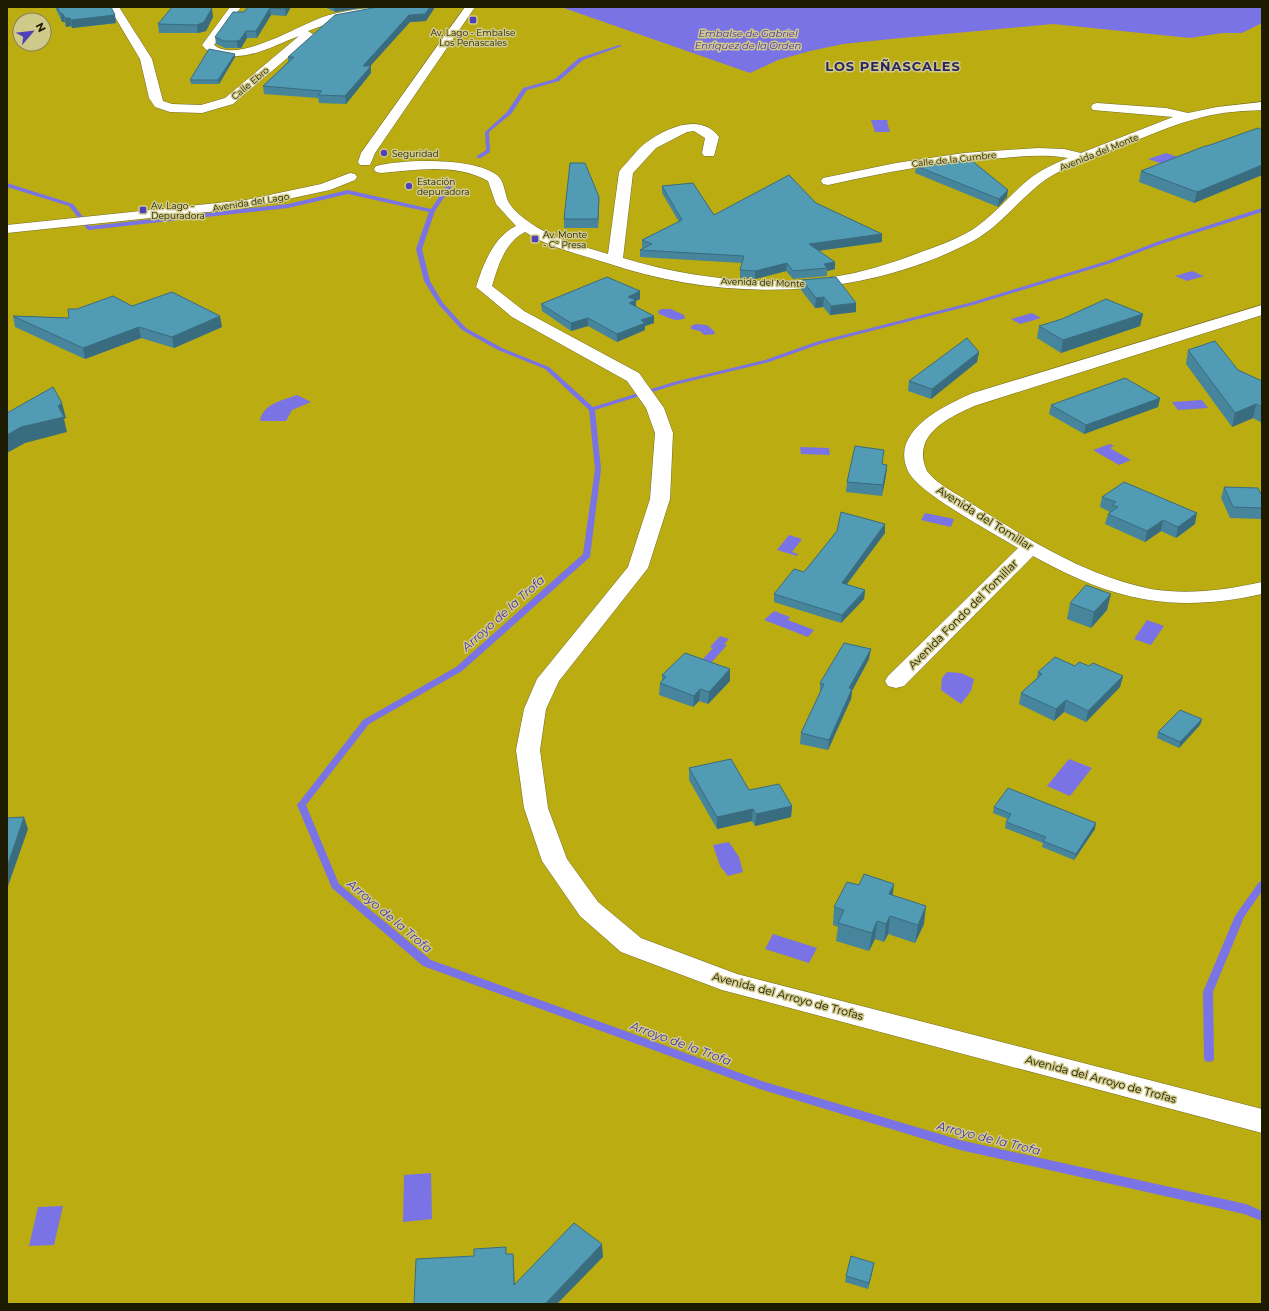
<svg xmlns="http://www.w3.org/2000/svg" width="1269" height="1311" font-family="Montserrat,sans-serif">
  <rect width="100%" height="100%" fill="#d0ca8a"/>
  <!-- green -->
  <path fill="#bbac11" fill-rule="evenodd" d="M 7,7 L 1262,7 L 1262,1304 L 7,1304 ZM 20,20 L 44,20 L 44,44 L 20,44 Z"/>
  <!-- water -->
  <g fill="#7a73e5">
    <path d="M 561,7 L 1262,7 L 1262,23 L 1242,33 L 1222,33 L 1190,38 L 1053,24 L 891,39 L 843,44 L 810,51 L 778,60 L 750,73 Z"/>
    <path d="M 871,120 L 888,120 L 887,122 L 890,132 L 875,132 Z"/>
    <path d="M 1166,153 L 1184,159 L 1160,163 L 1148,159 Z"/>
    <path d="M 1192,271 L 1204,276 L 1187,281 L 1175,276 Z"/>
    <path d="M 662,309 L 671,309 L 684,315 L 685,318 C 675,323 668,317 659,314 L 658,311 Z"/>
    <path d="M 1032,313 L 1041,318 L 1020,324 L 1011,319 Z"/>
    <path d="M 696,324 L 707,325 L 714,331 L 715,334 L 704,335 L 700,331 L 691,329 L 691,326 Z"/>
    <path d="M 297,395 L 311,402 L 292,410 L 286,421 L 260,421 C 263,403 282,401 297,395 Z"/>
    <path d="M 1202,400 L 1208,408 L 1178,410 L 1172,402 Z"/>
    <path d="M 1110,444 L 1114,446 L 1110,448 L 1131,460 L 1119,465 L 1093,450 Z"/>
    <path d="M 800,447 L 829,448 L 830,455 L 801,454 Z"/>
    <path d="M 925,513 L 954,519 L 951,527 L 921,520 Z"/>
    <path d="M 789,535 L 802,539 L 792,552 L 798,554 L 797,556 L 777,550 Z"/>
    <path d="M 774,611 L 790,617 L 788,620 L 814,630 L 808,637 L 764,620 Z"/>
    <path d="M 1147,620 L 1164,626 L 1151,645 L 1134,639 Z"/>
    <path d="M 720,636 L 729,639 L 724,644 L 727,645 L 711,663 L 702,660 L 713,648 L 710,647 Z"/>
    <path d="M 947,672 L 961,673 L 974,679 L 971,691 L 961,704 L 941,690 L 942,678 Z"/>
    <path d="M 1069,759 L 1092,768 L 1070,796 L 1047,786 Z"/>
    <path d="M 729,842 L 739,857 L 743,872 L 728,876 L 720,866 L 713,845 Z"/>
    <path d="M 773,934 L 817,948 L 809,963 L 765,949 Z"/>
    <path d="M 431,1173 L 432,1219 L 403,1222 L 404,1175 Z"/>
    <path d="M 63,1206 L 54,1245 L 29,1246 L 38,1207 Z"/>
  </g>
  <g fill="none" stroke-linecap="round" stroke-linejoin="round">
    <!-- stream -->
    <g fill="#7a73e5" fill-rule="evenodd">
      <path d="M 619,45 L 622,46 L 583,60 L 559,81 L 527,90 L 511,114 L 489,132 L 490,152 L 481,158 L 477,158 L 477,156 L 486,150 L 485,132 L 507,112 L 523,88 L 555,79 L 579,58 Z"/>
      <path d="M 451,179 L 456,180 L 435,211 L 422,249 L 430,281 L 443,303 L 466,328 L 502,348 L 549,367 L 593,407 L 674,382 L 765,360 L 816,342 L 969,303 L 1107,261 L 1157,242 L 1262,208 L 1262,212 L 1161,244 L 1111,263 L 973,305 L 820,344 L 769,362 L 678,384 L 595,410 L 601,469 L 590,557 L 462,671 L 369,724 L 306,805 L 339,884 L 431,960 L 765,1082 L 960,1140 L 1246,1204 L 1262,1211 L 1262,1221 L 1244,1214 L 960,1150 L 763,1090 L 423,966 L 332,888 L 297,805 L 363,720 L 456,667 L 583,554 L 595,469 L 589,410 L 545,369 L 498,350 L 462,330 L 439,305 L 424,281 L 416,249 L 429,212 L 348,194 L 288,208 L 89,230 L 87,229 L 69,206 L 7,187 L 7,183 L 73,204 L 90,226 L 288,204 L 348,190 L 431,209 Z"/>
      <path d="M 1262,881 L 1262,891 L 1244,917 L 1213,992 L 1214,1058 L 1213,1061 L 1209,1062 L 1205,1061 L 1204,1058 L 1203,992 L 1235,916 L 1259,882 Z"/>
    </g>
    <!-- street casing -->
    <g stroke="#736c2f" stroke-width="1">
      <g id="street">
        <path d="M 109,7 L 119,7 L 152,59 L 163,101 L 172,104 L 201,105 L 225,98 L 299,36 C 272,46 248,62 218,54 C 210,52 207,51 202,45 L 230,7 L 241,7 L 214,45 C 238,65 303,22 329,15 C 352,9 373,7 396,7 L 391,10 L 343,18 L 308,31 L 314,35 L 312,37 L 233,104 L 202,113 L 170,112 L 155,107 L 149,98 L 140,59 Z"/>
        <path d="M 465,7 L 475,7 L 375,153 L 370,165 L 360,165 L 358,162 L 361,153 Z"/>
        <path d="M 1262,102 L 1262,110 C 1242,111 1222,112 1203,117 C 1173,124 1146,137 1117,148 C 1093,157 1067,165 1045,180 C 1019,199 1001,226 973,241 C 861,300 725,303 607,263 C 579,254 550,248 525,232 C 505,242 498,266 492,286 L 524,311 L 639,373 L 664,408 L 673,433 L 670,499 L 648,568 L 559,681 L 546,709 L 540,750 L 548,808 L 567,859 L 598,902 L 641,938 L 737,974 L 1262,1109 L 1262,1133 L 722,990 L 621,952 L 580,916 L 542,861 L 524,808 L 516,750 L 524,709 L 537,679 L 628,567 L 650,499 L 655,433 L 646,408 L 627,381 L 512,317 L 476,287 C 483,265 493,237 516,226 L 496,204 L 488,181 C 456,163 416,170 381,173 L 376,172 L 374,169 L 376,166 C 403,159 476,157 498,176 C 504,181 505,194 508,201 C 513,210 522,217 529,222 C 552,239 582,246 608,254 L 619,172 L 621,169 C 629,161 637,149 647,142 C 666,128 701,112 719,137 L 714,156 L 704,156 L 702,153 L 705,138 L 694,131 L 687,132 L 656,148 L 633,173 L 623,258 C 689,278 764,287 832,277 C 861,273 889,264 916,254 C 935,247 955,240 972,230 C 993,216 1009,196 1028,180 C 1040,170 1054,164 1068,158 C 1047,154 1025,156 1003,158 C 944,161 886,172 828,185 L 823,184 L 821,181 L 823,178 L 896,163 L 964,153 L 1038,148 L 1064,149 L 1081,153 L 1173,117 L 1093,110 L 1091,107 L 1093,104 L 1097,103 L 1166,108 L 1188,113 L 1217,107 Z"/>
        <path d="M 350,173 L 355,174 L 357,177 L 355,180 L 330,190 L 246,208 L 7,233 L 7,225 L 246,200 L 321,184 Z"/>
        <path d="M 1262,305 L 1262,315 L 974,406 C 953,416 922,429 923,456 C 923,460 925,467 927,471 C 935,482 951,491 963,498 C 1003,524 1051,554 1095,572 C 1113,579 1132,585 1151,589 C 1188,595 1226,590 1262,582 L 1262,594 C 1172,614 1112,600 1033,556 L 904,686 L 896,688 L 888,686 L 885,681 L 888,676 L 1018,548 C 995,534 918,493 908,471 C 889,431 945,405 973,393 Z"/>
      </g>
    </g>
    <!-- street -->
    <use href="#street" fill="#fff" fill-rule="evenodd"/>
  </g>
  <!-- wall -->
  <g fill="#46859c">
    <path d="M 55,7 L 111,7 L 116,23 L 72,28 L 71,26 L 66,27 L 65,22 L 62,22 Z"/>
    <path d="M 248,7 L 291,7 L 286,16 L 271,15 L 257,38 L 247,38 L 241,48 L 225,48 L 216,44 L 215,37 L 244,12 Z"/>
    <path d="M 325,7 L 367,7 L 335,12 Z"/>
    <path d="M 378,7 L 435,7 L 426,21 L 410,22 L 370,66 L 371,73 L 346,104 L 319,103 L 318,98 L 264,94 L 263,86 L 288,62 L 288,57 Z"/>
    <path d="M 213,17 L 206,31 L 198,33 L 159,33 L 158,24 Z"/>
    <path d="M 235,57 L 219,84 L 191,84 L 190,80 Z"/>
    <path d="M 1262,130 L 1262,175 L 1194,203 L 1139,182 L 1141,171 L 1207,146 Z"/>
    <path d="M 916,166 L 1007,197 L 998,207 L 915,173 Z"/>
    <path d="M 662,186 L 714,215 L 816,203 L 882,234 L 882,242 L 818,251 L 835,269 L 827,271 L 827,276 L 793,279 L 786,271 L 755,279 L 740,278 L 740,270 L 742,263 L 640,257 L 640,250 L 643,248 L 642,248 L 642,240 L 679,222 L 662,193 Z"/>
    <path d="M 599,197 L 599,206 L 598,228 L 564,228 L 564,219 Z"/>
    <path d="M 802,280 L 856,312 L 830,315 L 823,307 L 815,308 L 801,290 Z"/>
    <path d="M 640,299 L 636,301 L 636,306 L 654,323 L 645,326 L 645,330 L 617,342 L 588,326 L 571,331 L 542,311 L 541,304 Z"/>
    <path d="M 132,306 L 222,327 L 174,348 L 141,338 L 85,359 L 15,327 L 13,316 L 69,318 Z"/>
    <path d="M 1143,314 L 1140,326 L 1061,353 L 1037,338 L 1039,326 Z"/>
    <path d="M 1188,350 L 1238,370 L 1262,381 L 1262,423 L 1253,418 L 1232,427 L 1186,364 Z"/>
    <path d="M 979,352 L 977,362 L 931,399 L 908,391 L 909,381 Z"/>
    <path d="M 1160,398 L 1158,407 L 1084,434 L 1049,414 L 1051,405 Z"/>
    <path d="M 883,464 L 887,465 L 886,475 L 882,496 L 846,492 L 847,482 Z"/>
    <path d="M 1224,487 L 1262,496 L 1262,519 L 1230,518 L 1221,498 Z"/>
    <path d="M 1102,497 L 1195,524 L 1176,538 L 1161,531 L 1145,542 L 1105,524 L 1108,514 L 1110,512 L 1100,507 Z"/>
    <path d="M 885,533 L 846,585 L 865,590 L 864,599 L 841,623 L 774,602 L 774,594 L 804,572 Z"/>
    <path d="M 1070,603 L 1107,610 L 1091,628 L 1067,619 Z"/>
    <path d="M 869,659 L 852,691 L 851,699 L 828,750 L 800,744 L 801,733 L 820,693 L 820,683 Z"/>
    <path d="M 1075,666 L 1089,666 L 1123,676 L 1120,687 L 1086,722 L 1064,712 L 1054,721 L 1019,704 L 1021,693 L 1037,678 L 1038,672 Z"/>
    <path d="M 730,669 L 730,681 L 708,704 L 699,701 L 693,707 L 659,695 L 660,683 L 662,680 L 662,675 Z"/>
    <path d="M 1202,719 L 1200,725 L 1179,748 L 1157,738 L 1158,732 Z"/>
    <path d="M 689,768 L 749,790 L 792,806 L 791,817 L 755,826 L 752,821 L 717,829 L 689,780 Z"/>
    <path d="M 994,807 L 1095,829 L 1074,860 L 1042,847 L 1043,843 L 1005,828 L 1006,822 L 1008,819 L 993,813 Z"/>
    <path d="M 893,896 L 924,924 L 915,943 L 888,934 L 884,942 L 875,939 L 869,951 L 836,941 L 838,927 L 833,925 L 834,907 Z"/>
    <path d="M 873,1269 L 868,1289 L 845,1282 L 846,1276 Z"/>
  </g>
  <!-- shaded-wall -->
  <g fill="#396c7f">
    <path d="M 286,7 L 291,7 L 286,16 L 285,9 Z"/>
    <path d="M 334,7 L 367,7 L 335,12 Z"/>
    <path d="M 430,7 L 435,7 L 426,21 L 410,22 L 364,73 L 363,66 L 409,15 Z"/>
    <path d="M 212,8 L 213,17 L 206,31 L 198,33 L 197,25 Z"/>
    <path d="M 270,8 L 271,15 L 257,38 L 256,31 Z"/>
    <path d="M 61,14 L 63,14 L 65,22 L 62,22 Z"/>
    <path d="M 115,15 L 116,23 L 72,28 L 71,20 Z"/>
    <path d="M 65,18 L 70,18 L 71,26 L 66,27 Z"/>
    <path d="M 246,31 L 247,38 L 241,48 L 238,48 L 237,41 Z"/>
    <path d="M 235,54 L 235,57 L 219,84 L 218,80 Z"/>
    <path d="M 371,66 L 371,73 L 346,104 L 345,96 Z"/>
    <path d="M 1262,165 L 1262,175 L 1194,203 L 1197,192 Z"/>
    <path d="M 1008,190 L 1007,197 L 998,207 L 999,199 Z"/>
    <path d="M 599,197 L 599,206 L 598,228 L 598,219 Z"/>
    <path d="M 882,234 L 882,242 L 808,252 L 809,244 Z"/>
    <path d="M 835,262 L 835,269 L 827,271 L 827,268 L 824,264 Z"/>
    <path d="M 787,263 L 786,271 L 755,279 L 755,271 Z"/>
    <path d="M 640,291 L 640,299 L 636,301 L 636,308 L 629,310 L 628,297 Z"/>
    <path d="M 824,297 L 823,307 L 815,308 L 816,298 Z"/>
    <path d="M 856,303 L 856,312 L 830,315 L 831,306 Z"/>
    <path d="M 1143,314 L 1140,326 L 1061,353 L 1063,340 Z"/>
    <path d="M 220,316 L 222,327 L 174,348 L 172,337 Z"/>
    <path d="M 654,316 L 654,323 L 645,326 L 645,330 L 617,342 L 617,334 L 641,320 Z"/>
    <path d="M 588,318 L 588,326 L 571,331 L 571,323 Z"/>
    <path d="M 139,327 L 141,338 L 85,359 L 83,348 Z"/>
    <path d="M 979,352 L 977,362 L 931,399 L 932,389 Z"/>
    <path d="M 1160,398 L 1158,407 L 1084,434 L 1086,425 Z"/>
    <path d="M 62,403 L 66,418 L 64,419 L 67,432 L 25,443 L 7,453 L 7,435 Z"/>
    <path d="M 1256,404 L 1253,418 L 1232,427 L 1235,413 Z"/>
    <path d="M 887,465 L 886,475 L 882,496 L 883,485 Z"/>
    <path d="M 1197,513 L 1195,524 L 1176,538 L 1178,527 Z"/>
    <path d="M 1163,520 L 1161,531 L 1145,542 L 1147,531 Z"/>
    <path d="M 885,524 L 885,533 L 841,592 L 842,583 Z"/>
    <path d="M 865,590 L 864,599 L 841,623 L 842,615 Z"/>
    <path d="M 1111,594 L 1107,610 L 1091,628 L 1094,612 Z"/>
    <path d="M 871,649 L 869,659 L 852,691 L 851,699 L 828,750 L 829,740 L 849,688 Z"/>
    <path d="M 730,669 L 730,681 L 708,704 L 709,692 Z"/>
    <path d="M 1123,676 L 1120,687 L 1086,722 L 1088,711 Z"/>
    <path d="M 700,689 L 699,701 L 693,707 L 694,696 Z"/>
    <path d="M 1066,700 L 1064,712 L 1054,721 L 1056,709 Z"/>
    <path d="M 1202,719 L 1200,725 L 1179,748 L 1180,742 Z"/>
    <path d="M 792,806 L 791,817 L 755,826 L 756,814 Z"/>
    <path d="M 753,809 L 752,821 L 717,829 L 717,817 Z"/>
    <path d="M 24,817 L 28,829 L 7,889 L 7,867 Z"/>
    <path d="M 1096,823 L 1095,829 L 1074,860 L 1076,854 Z"/>
    <path d="M 894,884 L 892,902 L 889,894 Z"/>
    <path d="M 926,906 L 924,924 L 915,943 L 918,925 Z"/>
    <path d="M 890,916 L 888,934 L 884,942 L 886,924 Z"/>
    <path d="M 877,921 L 875,939 L 869,951 L 872,933 Z"/>
    <path d="M 602,1244 L 603,1257 L 557,1304 L 545,1304 Z"/>
    <path d="M 513,1254 L 514,1266 L 515,1298 L 514,1285 Z"/>
    <path d="M 874,1263 L 873,1269 L 868,1289 L 869,1283 Z"/>
  </g>
  <!-- building -->
  <g fill="#519bb5" stroke="#396c7f">
    <path d="M 57,7 L 111,7 L 115,15 L 71,20 L 70,18 L 65,18 L 63,14 L 61,14 Z"/>
    <path d="M 172,7 L 211,7 L 212,8 L 204,22 L 197,25 L 158,24 Z"/>
    <path d="M 248,7 L 286,7 L 285,9 L 270,8 L 256,31 L 246,31 L 240,40 L 237,41 L 224,41 L 215,37 L 233,12 L 244,12 Z"/>
    <path d="M 378,7 L 430,7 L 425,14 L 409,15 L 363,66 L 371,66 L 345,96 L 318,95 L 322,91 L 263,86 L 294,57 L 288,57 L 335,15 Z"/>
    <path d="M 209,49 L 235,54 L 218,80 L 190,80 Z"/>
    <path d="M 1258,128 L 1262,130 L 1262,165 L 1197,192 L 1141,171 L 1205,146 L 1207,146 Z"/>
    <path d="M 971,160 L 1008,190 L 999,199 L 916,166 Z"/>
    <path d="M 570,163 L 585,163 L 599,197 L 598,219 L 564,219 Z"/>
    <path d="M 789,175 L 816,203 L 882,234 L 809,244 L 835,262 L 824,264 L 827,268 L 793,271 L 787,263 L 755,271 L 740,270 L 744,256 L 640,250 L 652,244 L 642,240 L 682,220 L 662,186 L 693,183 L 714,215 Z"/>
    <path d="M 607,277 L 640,291 L 628,297 L 636,300 L 629,303 L 654,316 L 641,320 L 645,323 L 617,334 L 588,318 L 571,323 L 541,304 Z"/>
    <path d="M 836,277 L 856,303 L 831,306 L 824,297 L 816,298 L 802,280 Z"/>
    <path d="M 172,292 L 220,316 L 172,337 L 139,327 L 83,348 L 13,316 L 69,318 L 68,309 L 77,309 L 113,296 L 132,306 Z"/>
    <path d="M 1106,299 L 1143,314 L 1063,340 L 1039,326 L 1062,319 Z"/>
    <path d="M 967,338 L 979,352 L 932,389 L 909,381 Z"/>
    <path d="M 1215,341 L 1238,370 L 1262,381 L 1262,407 L 1256,404 L 1235,413 L 1188,350 Z"/>
    <path d="M 1125,378 L 1160,398 L 1086,425 L 1051,405 Z"/>
    <path d="M 53,387 L 62,403 L 58,406 L 64,417 L 21,427 L 7,435 L 7,413 Z"/>
    <path d="M 855,446 L 884,450 L 882,464 L 887,465 L 883,485 L 847,482 Z"/>
    <path d="M 1124,482 L 1197,513 L 1178,527 L 1163,520 L 1147,531 L 1108,514 L 1118,507 L 1112,505 L 1116,502 L 1102,497 Z"/>
    <path d="M 1224,487 L 1258,488 L 1262,496 L 1262,508 L 1233,507 Z"/>
    <path d="M 841,512 L 885,524 L 842,583 L 865,590 L 842,615 L 774,594 L 794,569 L 804,572 L 837,531 Z"/>
    <path d="M 1086,585 L 1111,594 L 1094,612 L 1070,603 Z"/>
    <path d="M 844,643 L 871,649 L 849,688 L 852,689 L 829,740 L 801,733 L 824,684 L 820,683 Z"/>
    <path d="M 685,653 L 730,669 L 709,692 L 700,689 L 694,696 L 660,683 L 666,677 L 662,675 Z"/>
    <path d="M 1055,657 L 1075,666 L 1079,662 L 1089,666 L 1093,663 L 1123,676 L 1088,711 L 1066,700 L 1056,709 L 1021,693 L 1042,674 L 1038,672 Z"/>
    <path d="M 1180,710 L 1202,719 L 1180,742 L 1158,732 Z"/>
    <path d="M 731,759 L 749,790 L 779,784 L 792,806 L 756,814 L 753,809 L 717,817 L 689,768 Z"/>
    <path d="M 1008,788 L 1096,823 L 1076,854 L 1043,841 L 1046,837 L 1006,822 L 1011,814 L 994,807 Z"/>
    <path d="M 24,817 L 7,867 L 7,818 Z"/>
    <path d="M 864,874 L 894,884 L 889,894 L 926,906 L 918,925 L 890,916 L 886,924 L 877,921 L 872,933 L 838,923 L 844,910 L 834,907 L 847,882 L 859,885 Z"/>
    <path d="M 574,1223 L 602,1244 L 545,1304 L 414,1304 L 416,1259 L 474,1256 L 474,1249 L 506,1247 L 506,1254 L 513,1254 L 514,1285 Z"/>
    <path d="M 851,1256 L 874,1263 L 869,1283 L 846,1276 Z"/>
  </g>
  <!-- markers -->
  <g fill="#5141b8" stroke="#d0ca8a" stroke-width="1.5">
    <rect x="469" y="16" width="8" height="8" rx="2"/>
    <circle cx="384" cy="153" r="4"/>
    <circle cx="409" cy="186" r="4"/>
    <rect x="139" y="206" width="8" height="8" rx="2"/>
    <rect x="531" y="235" width="8" height="8" rx="2"/>
  </g>
  <g text-anchor="middle" dominant-baseline="central" stroke-width="3" stroke-linejoin="round" paint-order="stroke">
    <!-- far-poi labels -->
    <g font-size="9" fill="#1d1a02" stroke="#d0ca8a" text-anchor="start">
      <text x="473" y="32" text-anchor="middle">Av. Lago - Embalse<tspan x="473" dy="10">Los Peñascales</tspan></text>
      <text x="392" y="153">Seguridad</text>
      <text x="417" y="181">Estación<tspan x="417" dy="10">depuradora</tspan></text>
      <text x="151" y="205">Av. Lago -<tspan x="151" dy="10">Depuradora</tspan></text>
      <text x="543" y="234">Av. Monte<tspan x="543" dy="10">- Cº Presa</tspan></text>
    </g>
    <!-- far-street labels -->
    <g font-size="9" fill="#1d1a02" stroke="#d0ca8a">
      <text transform="translate(250 83) rotate(-40)">Calle Ebro</text>
      <text transform="translate(1099 152) rotate(-22)">Avenida del Monte</text>
      <text transform="translate(954 159) rotate(-6)">Calle de la Cumbre</text>
      <text transform="translate(251 202) rotate(-9)">Avenida del Lago</text>
      <text transform="translate(763 282) rotate(2)">Avenida del Monte</text>
    </g>
    <!-- far-water labels -->
    <g font-size="10" font-style="italic" fill="#482eb4" stroke="#d0ca8a">
      <text x="748" y="33">Embalse de Gabriel<tspan x="748" dy="12">Enríquez de la Orden</tspan></text>
    </g>
    <!-- street labels -->
    <g font-size="11" fill="#1d1a02" stroke="#d0ca8a">
      <text transform="translate(985 518) rotate(32)">Avenida del Tomillar</text>
      <text transform="translate(963 614) rotate(-45)">Avenida Fondo del Tomillar</text>
      <text transform="translate(788 996) rotate(15)">Avenida del Arroyo de Trofas</text>
      <text transform="translate(1101 1079) rotate(15)">Avenida del Arroyo de Trofas</text>
    </g>
    <!-- water labels -->
    <g font-size="12" font-style="italic" fill="#482eb4" stroke="#d0ca8a">
      <text transform="translate(503 613) rotate(-42)">Arroyo de la Trofa</text>
      <text transform="translate(390 916) rotate(40)">Arroyo de la Trofa</text>
      <text transform="translate(681 1043) rotate(20)">Arroyo de la Trofa</text>
      <text transform="translate(989 1138) rotate(14)">Arroyo de la Trofa</text>
    </g>
    <!-- far-district labels -->
    <g font-size="13" font-weight="bold" letter-spacing="1" fill="#2a245f" stroke="#d0ca8a">
      <text x="893" y="66">LOS PEÑASCALES</text>
    </g>
  </g>
  <!-- border -->
  <rect width="1269" height="1311" fill="none" stroke="#1d1a02" stroke-width="16"/>
  <!-- north arrow -->
  <g transform="translate(32 32) rotate(62)"><circle r="19" fill="#d0ca8a" stroke="#888454"/>
  <path d="M0-3L7 15L0 10L-7 15Z" fill="#5141b8"/>
  <text y="-6" font-size="11" font-weight="bold" text-anchor="middle" fill="#1d1a02">N</text>
  </g>
</svg>
